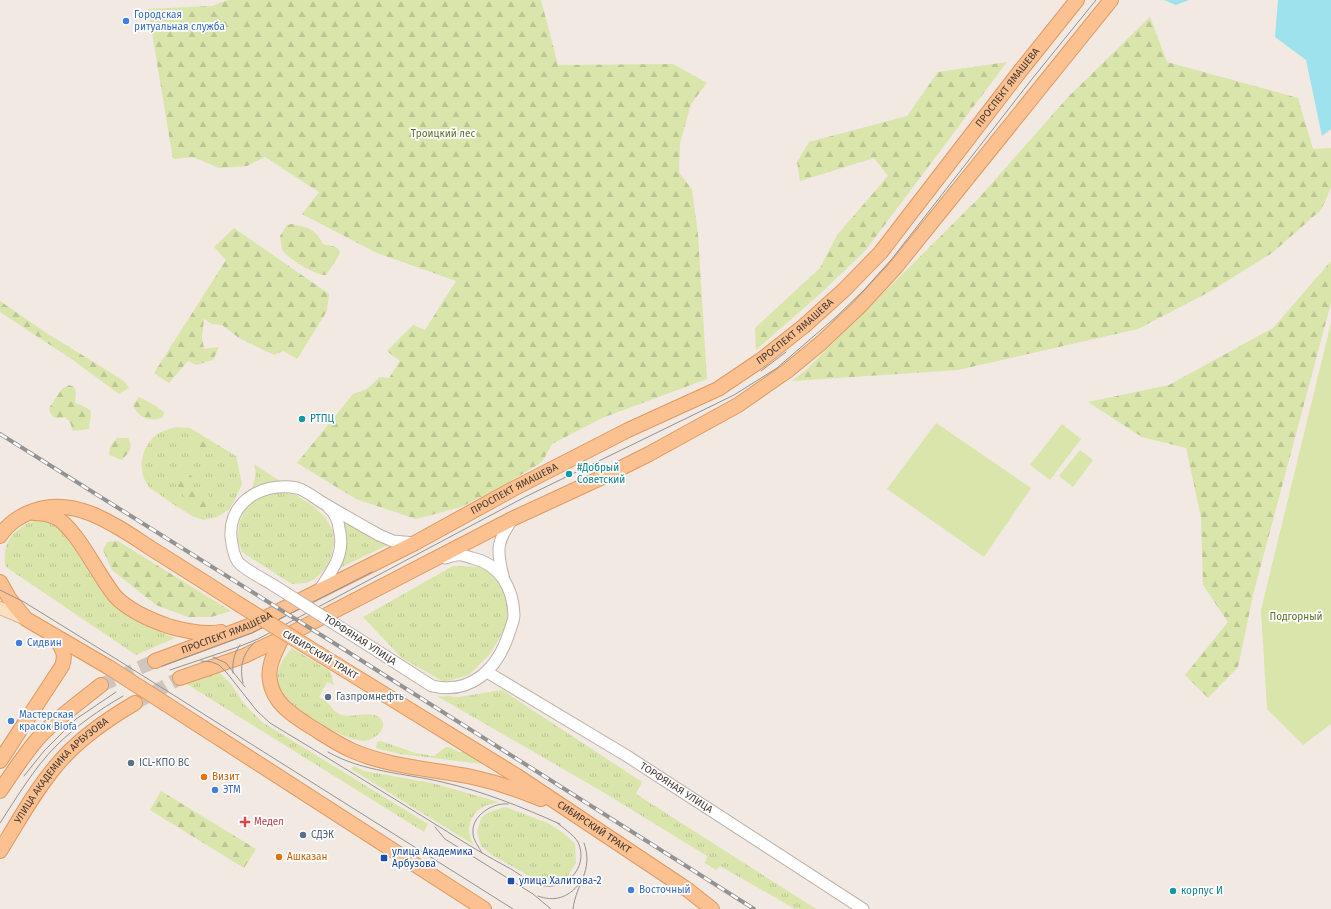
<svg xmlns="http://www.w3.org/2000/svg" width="1331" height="909" font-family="'Fira Sans',sans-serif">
  <defs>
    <pattern id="grass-tufts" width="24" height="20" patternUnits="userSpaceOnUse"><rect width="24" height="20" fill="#dae5ab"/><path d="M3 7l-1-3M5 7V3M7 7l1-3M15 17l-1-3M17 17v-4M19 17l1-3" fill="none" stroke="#bcc594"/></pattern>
    <pattern id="forest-firs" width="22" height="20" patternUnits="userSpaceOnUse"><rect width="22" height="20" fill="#dae5ab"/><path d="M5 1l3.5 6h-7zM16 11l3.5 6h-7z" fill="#bcc594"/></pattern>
  </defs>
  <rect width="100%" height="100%" fill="#f1e9e2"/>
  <!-- grass -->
  <g fill="url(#grass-tufts)">
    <path d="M 176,427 L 190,428 L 236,456 L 242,484 L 230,509 L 217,517 L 203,520 L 192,516 L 173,504 L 149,487 C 137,472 140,448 156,435 C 162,431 169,429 176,427 Z"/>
    <path d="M 254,464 L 280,481 L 260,484 L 252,488 C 255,479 257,473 254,464 Z"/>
    <path d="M 273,492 L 283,492 L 296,495 L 312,505 L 325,517 L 333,531 L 334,542 L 331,556 L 326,568 L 315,579 L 306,583 L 292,584 L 242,552 L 238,541 L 239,523 L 246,508 L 255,498 Z"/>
    <path d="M 339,515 L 388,545 L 335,570 Z"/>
    <path d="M 37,519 L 60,526 L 92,573 L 121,612 L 147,626 L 175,638 L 136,655 L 6,567 C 0,541 16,528 37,519 Z"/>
    <path d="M 453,566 L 485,567 L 498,578 L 507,595 L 508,623 L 490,654 L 469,675 L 444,682 L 402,658 L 363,617 Z"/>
    <path d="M 292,648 L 330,671 L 334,685 L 327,682 L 319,697 C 321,698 325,700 327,702 C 332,707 334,713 342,715 C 353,718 372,709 381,719 C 389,728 373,741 364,741 C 344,741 282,705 278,684 C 275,670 283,658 292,648 Z"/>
    <path d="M 218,671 L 231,684 L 245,705 L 262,722 L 428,824 L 424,832 L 185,683 Z"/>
    <path d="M 502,690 L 642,782 L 636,794 L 816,909 L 795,909 L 720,866 L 716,870 L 705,863 L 707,856 L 603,792 L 437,696 L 459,697 Z"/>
    <path d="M 381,741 L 415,753 L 434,756 L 446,747 L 449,747 L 459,752 L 464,752 L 483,764 L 400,754 L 376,748 L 377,742 Z"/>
    <path d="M 354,766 L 364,771 L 432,783 L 499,802 C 494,804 488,804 483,807 C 469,815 465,831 474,845 L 351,769 Z"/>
    <path d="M 505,807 L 548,823 L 563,833 L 575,844 L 576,863 L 567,877 L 551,883 L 538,881 L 492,855 L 481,846 L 477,832 L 481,818 L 487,813 Z"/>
  </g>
  <!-- forest -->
  <g fill="url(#forest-firs)">
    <path d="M 228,0 L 541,0 L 558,65 L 673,64 L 707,83 L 691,104 L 680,143 L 679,172 L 692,190 L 698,235 L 707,379 L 602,418 L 552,444 L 542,462 L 501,487 L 461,507 L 416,519 L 356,499 L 297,463 L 353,394 L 367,389 L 380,377 L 389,378 L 400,361 L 387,351 L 413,325 L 425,330 L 456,281 L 377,253 L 302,214 L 319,192 L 265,157 L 247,166 L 219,168 L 193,157 L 173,159 L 148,9 L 212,6 Z"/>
    <path d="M 1150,17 L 1167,62 L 1298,98 L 1313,149 L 1331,148 L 1331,188 L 1321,210 L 1272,253 L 1211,291 L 1138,329 L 958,370 L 792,381 L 807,369 L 978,199 L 1069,96 Z"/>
    <path d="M 1007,62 L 865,251 L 820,294 L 756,350 L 755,328 L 820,268 L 837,235 L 888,176 L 874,158 L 800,181 L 797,162 L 809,142 L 907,116 L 938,72 Z"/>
    <path d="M 292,224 C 309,228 315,228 323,244 C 330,246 337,245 340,252 L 338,257 L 326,275 C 317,276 288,259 283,251 C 281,247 281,241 280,236 L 287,225 Z"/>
    <path d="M 234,228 L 329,294 L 327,311 L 297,359 L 283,351 L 274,355 L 239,338 L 222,325 L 212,324 L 204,319 L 202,337 L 204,349 L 219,347 L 213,360 L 196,365 L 188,361 L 169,383 L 154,373 L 226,260 L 214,247 Z"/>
    <path d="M 1331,261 L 1331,303 L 1254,591 L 1238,667 L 1208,698 L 1185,675 L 1228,622 L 1203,585 L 1201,517 L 1186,448 L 1142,437 L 1088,402 L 1169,385 L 1273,328 Z"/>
    <path d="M 0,301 L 45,332 L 124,381 L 129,388 L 119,394 L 73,360 L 0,312 Z"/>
    <path d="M 69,385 L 74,387 L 76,392 L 75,403 L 87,408 L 91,411 L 89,429 L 73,431 L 70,422 L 65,417 C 56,419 51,419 49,408 L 62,389 Z"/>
    <path d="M 139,397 L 154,405 L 164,412 L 163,417 C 151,423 138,418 133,405 Z"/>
    <path d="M 117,438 L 128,438 C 134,448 129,452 122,460 L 109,455 L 110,447 Z"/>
    <path d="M 198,439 L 213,447 L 213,452 L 208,454 L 194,448 L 192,443 L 194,440 Z"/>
    <path d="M 187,473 L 193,477 L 193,487 L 198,487 L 208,493 C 212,509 200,516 188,504 C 185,501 185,496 182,493 C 179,486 173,484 177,476 Z"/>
    <path d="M 118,541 L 231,611 L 211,617 L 188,617 L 156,605 L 112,570 L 103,550 L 107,542 Z"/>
    <path d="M 161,791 L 256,849 L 244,868 L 150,810 Z"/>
  </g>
  <!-- garden -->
  <g fill="#dae5ab">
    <path d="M 1331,323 L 1331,724 L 1303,745 L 1267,709 L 1261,610 Z"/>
    <path d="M 936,423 L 1031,488 L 984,557 L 887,489 Z"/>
    <path d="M 1062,424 L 1081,439 L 1050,480 L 1030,465 Z"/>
    <path d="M 1080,450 L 1093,460 L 1073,487 L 1059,476 Z"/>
  </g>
  <!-- water -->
  <g fill="#9ee2ee">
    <path d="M 1164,0 L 1189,0 L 1176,5 Z"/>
    <path d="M 1278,0 L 1331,0 L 1331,129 L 1322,136 L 1306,60 L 1275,37 Z"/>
  </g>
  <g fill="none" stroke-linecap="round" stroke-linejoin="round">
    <!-- primary-tunnel -->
    <g stroke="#cec6bf" stroke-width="14" stroke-dasharray="14 7" stroke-linecap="butt">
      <path d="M 101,685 L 155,661"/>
      <path d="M 135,703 L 180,678"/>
    </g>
    <!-- tertiary casing -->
    <g stroke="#bfb1a8" stroke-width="13">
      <g id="tertiary">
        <path d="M 503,576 C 496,549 497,541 513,518"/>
        <path d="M 273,585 C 265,580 246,570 240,564 C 235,560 233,550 232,544 C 224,504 261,481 297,488 C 306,490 316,499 323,503 C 342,514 361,525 379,535 L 393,541 L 415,543"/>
        <path d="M 318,592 C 332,571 346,554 339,528 C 338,520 335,513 329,508"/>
        <path d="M 357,638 L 432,686 C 472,695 498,668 509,633 C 511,627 514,620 514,615 C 513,588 500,564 472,558 C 468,557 462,554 457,555 C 454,555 449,557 445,558"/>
        <path id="s1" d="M 487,672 L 627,756 L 863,909"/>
      </g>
    </g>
    <!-- secondary casing -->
    <g stroke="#d4b295" stroke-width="14">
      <path id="secondary" d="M 0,608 L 26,619"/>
    </g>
    <!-- primary casing -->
    <g stroke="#e09961" stroke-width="16">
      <g id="primary">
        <path d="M 34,513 C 41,513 48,514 55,517 C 76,527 99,577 115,596 C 128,610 153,621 171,627 C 186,631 205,635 221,632"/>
        <path d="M 0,536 C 9,523 18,517 33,511 C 79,494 123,531 160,554 C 187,571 214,588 240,605"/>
        <path d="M 0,582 L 9,598 L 26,619 L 110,668"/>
        <path d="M 282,638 C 276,651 267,665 270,681 C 273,702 291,714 308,725 C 323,734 337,744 353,751 C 390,767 432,769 472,777 C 495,782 519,790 541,799"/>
        <path id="s2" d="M 319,654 L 517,776 L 688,890 L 712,909"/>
        <path id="s3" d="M 155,661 L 249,626 L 415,543 L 513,489 L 628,430 L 718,389 L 761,360 L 804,326 L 844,290 L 881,252 L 1021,70 L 1077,0"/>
        <path d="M 180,678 L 244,656 L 282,638 L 514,518 L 605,476 L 649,454 L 738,405 L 787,371 L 821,343 L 859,307 L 895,268 L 1111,0"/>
        <path d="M 166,704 L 484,909"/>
        <path d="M 0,761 L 62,666 C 67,653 61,647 54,636"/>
        <path d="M 0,791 C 13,772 26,751 42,734 C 60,716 81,701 101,685"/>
        <path id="s4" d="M 0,851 C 18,822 34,792 56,766 C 77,740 106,720 135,703"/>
      </g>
    </g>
    <!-- tertiary -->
    <use href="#tertiary" stroke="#fff" stroke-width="11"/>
    <!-- secondary -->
    <use href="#secondary" stroke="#fddfc0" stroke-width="12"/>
    <!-- primary -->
    <use href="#primary" stroke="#fcc190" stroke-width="14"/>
    <!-- tram -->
    <g stroke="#939393" stroke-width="1">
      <path d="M 761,371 L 786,352"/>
      <path d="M 0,590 L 24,602 L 121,662 L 513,909"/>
      <path d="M 213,657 L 226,663 L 245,687"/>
      <path d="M 201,661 L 212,662 L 219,665 L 227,673 L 257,711 L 270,723 C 328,758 385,793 443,829 C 465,843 488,857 511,869 C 519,874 528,881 537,884 C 564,894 590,868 578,842 C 574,835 562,827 556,822"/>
      <path d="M 162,666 L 252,633 L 372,572"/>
      <path d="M 170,670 L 238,647 L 258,639 L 525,497 L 734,395 L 777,368 L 837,316 L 864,290 L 891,260 L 1032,79 L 1096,0"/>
      <path d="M 233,673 C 232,663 234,653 240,645"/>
      <path d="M 243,683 C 239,666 243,653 255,642"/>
      <path d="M 328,752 C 363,772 404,773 442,782 C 482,791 522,807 560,824"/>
      <path d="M 24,776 L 44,751 L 76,719 L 116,692"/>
      <path d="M 0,823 C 17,797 34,768 56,746 C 76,726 99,710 123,696"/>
      <path d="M 435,827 L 445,839 L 533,894 L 551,909"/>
      <path d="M 482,853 C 479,847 473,840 473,833 C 471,816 493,802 508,804"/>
      <path d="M 538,896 C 554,902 568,898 579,884"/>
      <path d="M 573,909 C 576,883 594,871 584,843"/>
    </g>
    <!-- rail casing -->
    <g stroke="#939393" stroke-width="4">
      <path id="rail" d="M 0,434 L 337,645 L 754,909"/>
    </g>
    <!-- rail -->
    <use href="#rail" stroke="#fff" stroke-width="2.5" stroke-dasharray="8" stroke-linecap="butt"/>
    <!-- tertiary-bridge casing -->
    <g stroke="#bfb1a8" stroke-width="13" stroke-linecap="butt">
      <path id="tertiary-bridge" d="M 273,585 L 357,638"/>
    </g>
    <!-- primary-bridge casing -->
    <g stroke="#e09961" stroke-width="16" stroke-linecap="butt">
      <g id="primary-bridge">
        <path d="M 240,605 L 319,654"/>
        <path d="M 110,668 L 166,704"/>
      </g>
    </g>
    <!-- tertiary-bridge -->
    <use href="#tertiary-bridge" stroke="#fff" stroke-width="11"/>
    <!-- primary-bridge -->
    <use href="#primary-bridge" stroke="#fcc190" stroke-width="14"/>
  </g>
  <!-- markers -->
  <g fill="#3f7fe0" stroke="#fff" stroke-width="1.5">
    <circle cx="126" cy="21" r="4"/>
    <circle cx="19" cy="643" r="4"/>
    <circle cx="11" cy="721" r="4"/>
    <circle cx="215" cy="790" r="4"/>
    <circle cx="631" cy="890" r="4"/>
  </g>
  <g fill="#0f9aa8" stroke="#fff" stroke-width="1.5">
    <circle cx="302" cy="419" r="4"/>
    <circle cx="569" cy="474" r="4"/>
    <circle cx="1173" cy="891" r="4"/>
  </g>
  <g fill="#5c6f8a" stroke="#fff" stroke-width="1.5">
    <circle cx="328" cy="697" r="4"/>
    <circle cx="131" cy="763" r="4"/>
    <circle cx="303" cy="835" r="4"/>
  </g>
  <g fill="#e8710a" stroke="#fff" stroke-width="1.5">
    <circle cx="204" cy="777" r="4"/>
    <circle cx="279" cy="857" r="4"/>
  </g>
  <path fill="#e0444e" stroke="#fff" stroke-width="1.5" d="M243 816h4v4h4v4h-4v4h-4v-4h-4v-4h4z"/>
  <g fill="#1a4fb4" stroke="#fff" stroke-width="1.5">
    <rect x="380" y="854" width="8" height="8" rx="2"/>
    <rect x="507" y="877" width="8" height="8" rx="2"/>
  </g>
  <g text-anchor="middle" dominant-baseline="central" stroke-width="3.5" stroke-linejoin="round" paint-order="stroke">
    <!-- shop labels -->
    <g font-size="10" fill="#366cbe" stroke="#fff" text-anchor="start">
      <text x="134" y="15">Городская<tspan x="134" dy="12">ритуальная служба</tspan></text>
      <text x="27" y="643">Сидвин</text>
      <text x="19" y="715">Мастерская<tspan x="19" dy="12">красок Biofa</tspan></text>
      <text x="223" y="790">ЭТМ</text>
      <text x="639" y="890">Восточный</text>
    </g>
    <!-- street labels -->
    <g font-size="10" fill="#423833" stroke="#fff">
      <text stroke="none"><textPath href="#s3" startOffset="1047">ПРОСПЕКТ ЯМАШЕВА</textPath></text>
      <text stroke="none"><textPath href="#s3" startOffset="722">ПРОСПЕКТ ЯМАШЕВА</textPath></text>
      <text stroke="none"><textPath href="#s3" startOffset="399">ПРОСПЕКТ ЯМАШЕВА</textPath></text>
      <text stroke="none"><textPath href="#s3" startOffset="77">ПРОСПЕКТ ЯМАШЕВА</textPath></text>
      <text transform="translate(360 640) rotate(33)">ТОРФЯНАЯ УЛИЦА</text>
      <text transform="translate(320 655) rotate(31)">СИБИРСКИЙ ТРАКТ</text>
      <text stroke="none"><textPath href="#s4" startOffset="102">УЛИЦА АКАДЕМИКА АРБУЗОВА</textPath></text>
      <text stroke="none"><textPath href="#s1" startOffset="222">ТОРФЯНАЯ УЛИЦА</textPath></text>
      <text stroke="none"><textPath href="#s2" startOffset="325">СИБИРСКИЙ ТРАКТ</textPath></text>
    </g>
    <!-- park labels -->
    <g font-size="10" fill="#577228" stroke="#fff">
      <text x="443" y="134">Троицкий лес</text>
      <text x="1296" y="617">Подгорный</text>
    </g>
    <!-- culture labels -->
    <g font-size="10" fill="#0d838f" stroke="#fff" text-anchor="start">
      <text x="310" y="419">РТПЦ</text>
      <text x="577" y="468">#Добрый<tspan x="577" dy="12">Советский</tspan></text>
      <text x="1181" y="891">корпус И</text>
    </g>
    <!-- service labels -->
    <g font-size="10" fill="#4e5e75" stroke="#fff" text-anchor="start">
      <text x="336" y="697">Газпромнефть</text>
      <text x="139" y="763">ICL-КПО ВС</text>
      <text x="311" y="835">СДЭК</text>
    </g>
    <!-- food labels -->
    <g font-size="10" fill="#c56008" stroke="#fff" text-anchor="start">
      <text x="212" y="777">Визит</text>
      <text x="287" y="857">Ашказан</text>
    </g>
    <!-- health labels -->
    <g font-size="10" fill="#be3a42" stroke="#fff" text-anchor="start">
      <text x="254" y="822">Медел</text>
    </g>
    <!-- transit labels -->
    <g font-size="10" fill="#164399" stroke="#fff" text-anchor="start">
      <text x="392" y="852">улица Академика<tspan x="392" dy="12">Арбузова</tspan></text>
      <text x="519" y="881">улица Халитова-2</text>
    </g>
  </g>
</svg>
